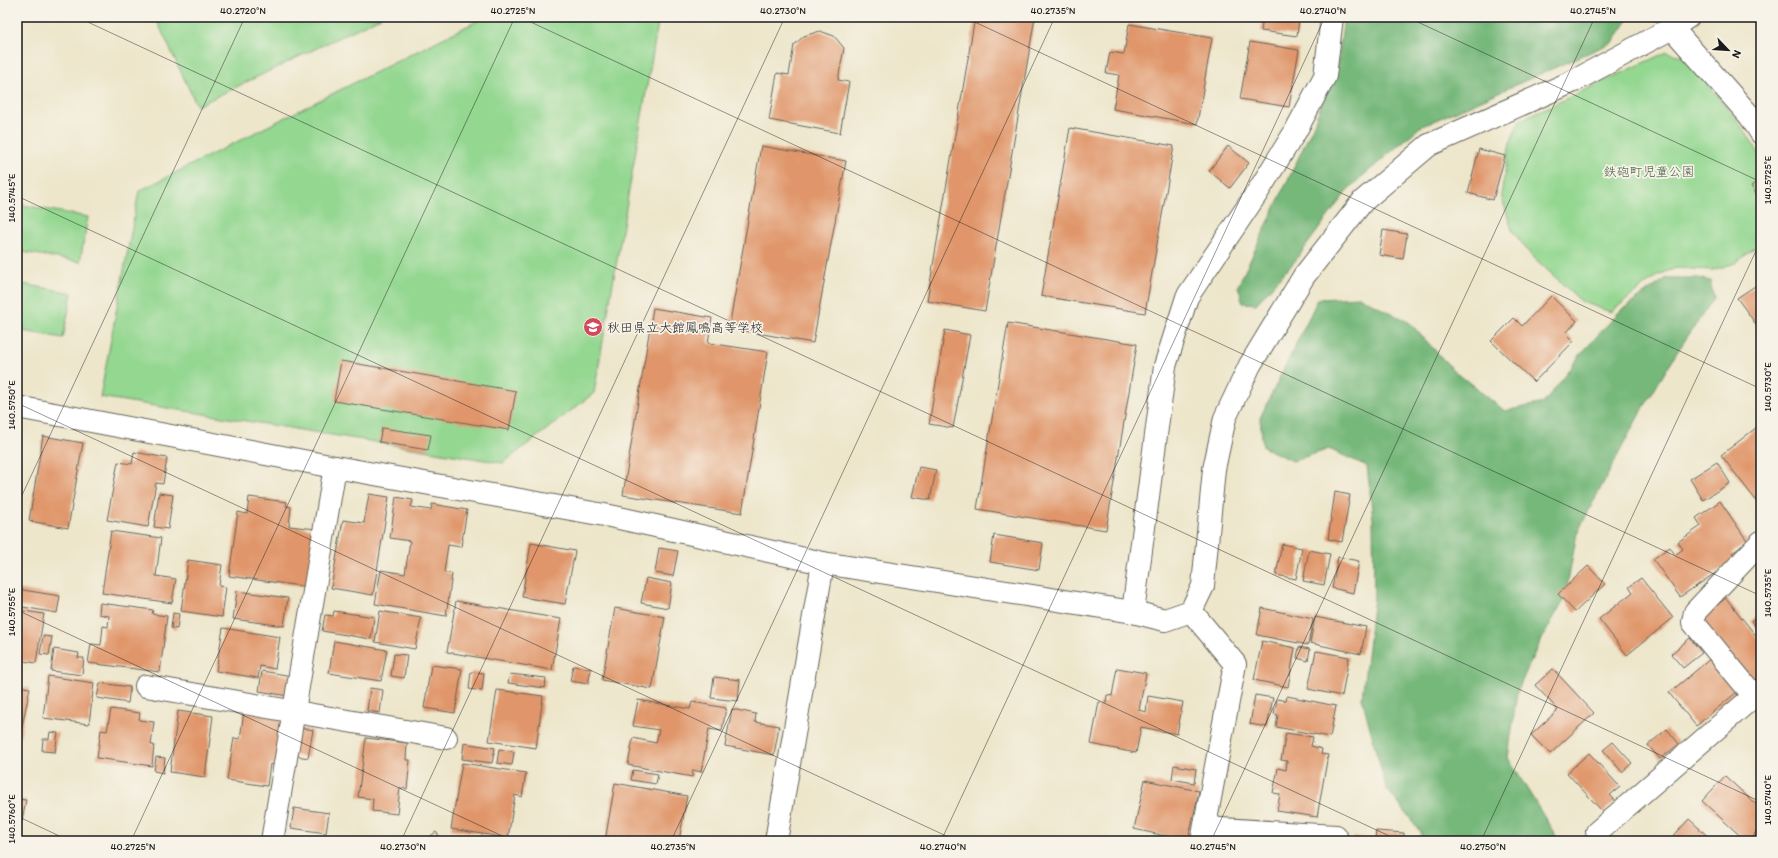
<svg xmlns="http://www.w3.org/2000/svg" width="1778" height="858" font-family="Itim,'Klee One',sans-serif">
  <rect width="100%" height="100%" fill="#f7f3e8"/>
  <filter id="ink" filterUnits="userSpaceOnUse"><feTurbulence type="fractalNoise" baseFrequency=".025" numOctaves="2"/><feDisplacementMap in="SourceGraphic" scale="8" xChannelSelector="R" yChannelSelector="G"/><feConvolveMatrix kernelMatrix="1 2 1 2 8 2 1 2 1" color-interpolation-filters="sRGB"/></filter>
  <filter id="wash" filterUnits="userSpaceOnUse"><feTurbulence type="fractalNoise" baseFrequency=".012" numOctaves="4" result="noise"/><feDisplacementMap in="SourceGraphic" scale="16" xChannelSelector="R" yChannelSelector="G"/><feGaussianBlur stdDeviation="0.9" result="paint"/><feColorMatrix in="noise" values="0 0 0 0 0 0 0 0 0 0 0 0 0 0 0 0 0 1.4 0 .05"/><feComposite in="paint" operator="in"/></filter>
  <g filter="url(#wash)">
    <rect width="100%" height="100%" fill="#ede6cb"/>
    <!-- green -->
    <g fill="#93d790" stroke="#587a56">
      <path d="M 155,17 L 381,17 L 197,106 Z"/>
      <path d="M 485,17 L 659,17 L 594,393 L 503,463 L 100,397 L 139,191 Z"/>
      <path d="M 1667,52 L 1686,57 L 1740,124 L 1761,156 L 1761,243 L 1735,263 L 1713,270 L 1676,268 L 1658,275 L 1611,312 L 1582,302 L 1530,254 L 1512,230 L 1501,195 L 1510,143 L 1520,120 Z"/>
      <path d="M 17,204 L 88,217 L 80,262 L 17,251 Z"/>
      <path d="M 17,283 L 72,293 L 63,338 L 17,330 Z"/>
    </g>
    <!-- forest -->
    <g fill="#76b87a" stroke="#496a4b">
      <path d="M 1344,17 L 1630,17 L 1613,42 L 1420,127 L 1350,187 L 1295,261 L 1256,304 L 1243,303 L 1238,286 L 1312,129 L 1338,61 Z"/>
      <path d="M 1667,278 L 1699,278 L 1710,281 L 1714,298 L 1677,352 L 1638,417 L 1577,533 L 1565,597 L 1536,650 L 1517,692 L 1508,758 L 1559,841 L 1421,841 L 1421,832 L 1386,788 L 1362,698 L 1374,598 L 1373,518 L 1367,466 L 1329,449 L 1293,461 L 1263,447 L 1260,418 L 1318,299 L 1360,297 L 1410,323 L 1453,370 L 1505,411 L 1544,403 L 1580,355 L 1619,312 Z"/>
    </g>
    <g id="blocks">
      <!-- building -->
      <g fill="#e0966a">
        <path d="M 975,17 L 1035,17 L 985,311 L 927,301 Z"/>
        <path d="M 1263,17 L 1299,19 L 1297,36 L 1261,31 Z"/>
        <path d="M 1129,24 L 1212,38 L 1197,124 L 1113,109 L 1119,75 L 1106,73 L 1110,52 L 1124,54 Z"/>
        <path d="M 820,31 L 834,36 L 844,48 L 838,80 L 849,82 L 840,133 L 769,120 L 777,73 L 789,75 L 794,45 L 804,36 Z"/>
        <path d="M 1250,42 L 1299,50 L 1289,107 L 1240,99 Z"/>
        <path d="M 1070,128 L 1174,146 L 1145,313 L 1041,296 Z"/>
        <path d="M 761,146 L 846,161 L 813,343 L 729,328 Z"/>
        <path d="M 1228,146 L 1249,163 L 1230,188 L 1209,171 Z"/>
        <path d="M 1479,149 L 1505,156 L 1493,200 L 1468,193 Z"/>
        <path d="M 1761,179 L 1761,201 L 1751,186 Z"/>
        <path d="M 1383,230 L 1407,234 L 1403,259 L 1379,255 Z"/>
        <path d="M 1761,282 L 1761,325 L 1758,327 L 1737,298 Z"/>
        <path d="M 1551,296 L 1577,321 L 1566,333 L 1574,341 L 1534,382 L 1491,341 L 1514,318 L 1522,326 Z"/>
        <path d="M 653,308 L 712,318 L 708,343 L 768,352 L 742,513 L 623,495 Z"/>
        <path d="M 1008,323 L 1137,344 L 1106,530 L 977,509 Z"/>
        <path d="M 945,330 L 970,335 L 953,428 L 929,424 Z"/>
        <path d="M 341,361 L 516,391 L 509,430 L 334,401 Z"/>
        <path d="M 1761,424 L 1761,507 L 1721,455 Z"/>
        <path d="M 382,428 L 431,435 L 428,450 L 379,442 Z"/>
        <path d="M 43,436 L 83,443 L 68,528 L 29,521 Z"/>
        <path d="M 134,452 L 167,458 L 163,484 L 156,483 L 148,527 L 107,520 L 118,462 L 132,464 Z"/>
        <path d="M 1717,462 L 1730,483 L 1703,500 L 1690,479 Z"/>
        <path d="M 919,467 L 936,470 L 930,500 L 912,497 Z"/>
        <path d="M 1335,492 L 1350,495 L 1342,542 L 1328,539 Z"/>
        <path d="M 159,493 L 173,495 L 168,529 L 154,527 Z"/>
        <path d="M 369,494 L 389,497 L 373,595 L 331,588 L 343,520 L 364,523 Z"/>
        <path d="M 249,497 L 287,502 L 286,506 L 291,507 L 289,526 L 316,529 L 308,587 L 229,576 L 238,512 L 247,514 Z"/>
        <path d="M 396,497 L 413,500 L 411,507 L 431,510 L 432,504 L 467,510 L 461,547 L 448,545 L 444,572 L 452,574 L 446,616 L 375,604 L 381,570 L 405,574 L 410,541 L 390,538 Z"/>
        <path d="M 1720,501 L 1748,542 L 1732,553 L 1736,559 L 1680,597 L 1653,559 L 1670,547 L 1675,555 L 1683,549 L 1678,542 L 1701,526 L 1696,518 Z"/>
        <path d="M 111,531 L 161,538 L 156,576 L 176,579 L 172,603 L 102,593 Z"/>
        <path d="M 994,535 L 1043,543 L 1039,570 L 990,562 Z"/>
        <path d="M 531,543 L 575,551 L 565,604 L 522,597 Z"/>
        <path d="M 1282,544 L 1302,548 L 1296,579 L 1276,575 Z"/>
        <path d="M 659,548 L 678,551 L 673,576 L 655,573 Z"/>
        <path d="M 1309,550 L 1330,554 L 1324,585 L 1303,581 Z"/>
        <path d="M 1338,557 L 1359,561 L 1353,593 L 1332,588 Z"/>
        <path d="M 188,560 L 222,565 L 219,586 L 226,587 L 222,617 L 181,611 Z"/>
        <path d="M 1588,566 L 1605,584 L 1575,612 L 1558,594 Z"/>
        <path d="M 646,578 L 672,583 L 668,608 L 641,603 Z"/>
        <path d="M 1641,578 L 1673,618 L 1627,655 L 1599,619 L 1633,592 L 1629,587 Z"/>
        <path d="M 17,589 L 60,596 L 57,613 L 17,606 Z"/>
        <path d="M 237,591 L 288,598 L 284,626 L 233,619 Z"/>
        <path d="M 1726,598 L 1761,642 L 1761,679 L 1754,685 L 1701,618 Z"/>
        <path d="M 456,601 L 561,619 L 552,670 L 447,652 Z"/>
        <path d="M 100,603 L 153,610 L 152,614 L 167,616 L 160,672 L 88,663 L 91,644 L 101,645 L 103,626 L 108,627 L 109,616 L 99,614 Z"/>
        <path d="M 615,608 L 665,617 L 652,689 L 602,680 Z"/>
        <path d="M 1262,608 L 1313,619 L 1308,645 L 1257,635 Z"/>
        <path d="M 17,610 L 44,614 L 36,663 L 17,660 Z"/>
        <path d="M 334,611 L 374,617 L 371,639 L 322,631 L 325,615 L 333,616 Z"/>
        <path d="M 380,611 L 421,618 L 415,649 L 375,642 Z"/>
        <path d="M 1761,612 L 1761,633 L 1751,621 Z"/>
        <path d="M 173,613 L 179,614 L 177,629 L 171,628 Z"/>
        <path d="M 1315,617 L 1366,627 L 1361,654 L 1310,643 Z"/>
        <path d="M 223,628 L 280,637 L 275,669 L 260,666 L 258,678 L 216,671 Z"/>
        <path d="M 43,636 L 52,637 L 49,655 L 40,654 Z"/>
        <path d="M 1690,638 L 1702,653 L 1683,668 L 1671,654 Z"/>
        <path d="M 334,641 L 387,650 L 381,681 L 329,673 Z"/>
        <path d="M 1262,641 L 1295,648 L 1288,687 L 1254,680 Z"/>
        <path d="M 1299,647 L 1310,649 L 1308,661 L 1297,658 Z"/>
        <path d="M 54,649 L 79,653 L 78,658 L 84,658 L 82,675 L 51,671 Z"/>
        <path d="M 1316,651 L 1349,657 L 1342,696 L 1308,689 Z"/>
        <path d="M 394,654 L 407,655 L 404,678 L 391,676 Z"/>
        <path d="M 1710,659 L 1737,692 L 1696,726 L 1669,693 Z"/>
        <path d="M 431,665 L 462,669 L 455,713 L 424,708 Z"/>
        <path d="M 573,666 L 591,669 L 588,684 L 570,681 Z"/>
        <path d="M 1117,668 L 1146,673 L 1139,710 L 1146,712 L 1148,696 L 1183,702 L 1177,734 L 1141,727 L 1136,753 L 1091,744 L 1099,702 L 1106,703 L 1107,695 L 1112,696 Z"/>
        <path d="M 1553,669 L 1594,713 L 1550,754 L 1531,735 L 1558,710 L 1535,685 Z"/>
        <path d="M 262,671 L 292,676 L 288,696 L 259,691 Z"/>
        <path d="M 471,672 L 484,673 L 482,691 L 469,689 Z"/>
        <path d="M 510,674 L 546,678 L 545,688 L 508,683 Z"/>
        <path d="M 48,676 L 94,683 L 89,724 L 43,718 Z"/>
        <path d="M 714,677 L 740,680 L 738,701 L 711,698 Z"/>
        <path d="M 100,683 L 130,687 L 128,703 L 97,698 Z"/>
        <path d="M 17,686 L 30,688 L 19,741 L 17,741 Z"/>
        <path d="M 370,688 L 383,690 L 380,713 L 367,711 Z"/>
        <path d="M 497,690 L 543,696 L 536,748 L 489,741 Z"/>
        <path d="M 1255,695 L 1273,698 L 1267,727 L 1250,724 Z"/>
        <path d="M 1287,696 L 1336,706 L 1330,737 L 1276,727 L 1278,715 L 1274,714 L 1277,699 L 1286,701 Z"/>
        <path d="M 638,700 L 690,709 L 692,702 L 726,708 L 722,731 L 709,729 L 701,772 L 693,770 L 692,777 L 628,765 L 633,738 L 656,743 L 659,730 L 633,726 Z"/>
        <path d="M 111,709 L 140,713 L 139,720 L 154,722 L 151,745 L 154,745 L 152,766 L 97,758 L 101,730 L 107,731 Z"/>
        <path d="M 732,709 L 756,714 L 755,722 L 779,726 L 774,755 L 725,746 Z"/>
        <path d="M 178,711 L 213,716 L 205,777 L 170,772 Z"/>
        <path d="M 244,711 L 285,718 L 277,765 L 270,764 L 267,786 L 227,780 L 234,738 L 240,739 Z"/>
        <path d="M 297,727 L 313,730 L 308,758 L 292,755 Z"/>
        <path d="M 1667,729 L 1679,744 L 1660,759 L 1648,745 Z"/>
        <path d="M 50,732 L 58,733 L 55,752 L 42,751 L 43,739 L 49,739 Z"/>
        <path d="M 1286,733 L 1313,737 L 1311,746 L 1322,749 L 1321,754 L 1328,755 L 1317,817 L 1277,811 L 1280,794 L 1273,793 L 1278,768 L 1286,770 L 1287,761 L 1281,760 Z"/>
        <path d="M 366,738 L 407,743 L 406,760 L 410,760 L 407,789 L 400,788 L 397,814 L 372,811 L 373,799 L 358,797 Z"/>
        <path d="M 1613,742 L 1632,763 L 1622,772 L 1603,750 Z"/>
        <path d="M 464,743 L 495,748 L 492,763 L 462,759 Z"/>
        <path d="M 499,749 L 514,752 L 512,765 L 497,763 Z"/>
        <path d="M 1589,753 L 1620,787 L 1610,795 L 1616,801 L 1603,812 L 1567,773 Z"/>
        <path d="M 156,757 L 165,758 L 163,773 L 154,771 Z"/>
        <path d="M 462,763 L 526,773 L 522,797 L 515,795 L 508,838 L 451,829 Z"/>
        <path d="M 1174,765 L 1196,769 L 1194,783 L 1172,779 Z"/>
        <path d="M 633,770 L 658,774 L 656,784 L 631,780 Z"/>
        <path d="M 1725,776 L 1761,809 L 1761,841 L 1746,841 L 1702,801 Z"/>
        <path d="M 1145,780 L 1199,791 L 1188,841 L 1134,829 Z"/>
        <path d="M 615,783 L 687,796 L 679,841 L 605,841 Z"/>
        <path d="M 17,799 L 26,800 L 20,830 L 17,829 Z"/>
        <path d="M 294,808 L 329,813 L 326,833 L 291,828 Z"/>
        <path d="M 1689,819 L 1713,841 L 1669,841 Z"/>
        <path d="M 1376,831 L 1404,833 L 1404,841 L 1354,841 L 1354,837 L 1375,839 Z"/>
        <path d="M 436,832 L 443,841 L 424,841 Z"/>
      </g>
    </g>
  </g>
  <g filter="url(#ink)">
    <use href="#blocks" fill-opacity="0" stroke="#656359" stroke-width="1"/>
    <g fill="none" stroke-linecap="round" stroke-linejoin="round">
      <!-- minor casing -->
      <g stroke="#656359" stroke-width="24">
        <g id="minor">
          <path d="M 1672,28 L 1750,116 L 1761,133"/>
          <path d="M 17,407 L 335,467 L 610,516 L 823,563 L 1133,612 L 1165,620 L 1191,611 L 1203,586 L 1214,469 L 1225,418 L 1250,365 L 1304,276 L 1363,201 L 1429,145 L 1574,81 L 1672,28 L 1688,17"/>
          <path d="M 1191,611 L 1235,664 L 1202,841"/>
          <path d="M 1133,612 L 1165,366 L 1187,297 L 1257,193 L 1295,132 L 1325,76 L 1332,17"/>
          <path d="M 146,686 L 446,738"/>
          <path d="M 1754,696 L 1693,622 L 1695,612 L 1761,542"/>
          <path d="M 1205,828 L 1336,836"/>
          <path d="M 1597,832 L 1761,690"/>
          <path d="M 272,841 L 335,467"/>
          <path d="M 776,841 L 823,563"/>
        </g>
      </g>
      <!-- minor -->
      <use href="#minor" stroke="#fff" stroke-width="22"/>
    </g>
  </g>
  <!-- ticks -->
  <path fill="none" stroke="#1c1c1c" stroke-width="1" stroke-opacity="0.45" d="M 77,17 L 1761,802M 520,17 L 1761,596M 964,17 L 1761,389M 1407,17 L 1761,182M 17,196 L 1400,841M 17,403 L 957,841M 17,506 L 245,17M 17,610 L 513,841M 17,816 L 70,841M 131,841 L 515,17M 401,841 L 785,17M 671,841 L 1055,17M 941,841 L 1325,17M 1211,841 L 1595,17M 1481,841 L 1761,240M 1751,841 L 1761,819"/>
  <!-- icons -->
  <defs>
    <g id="school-disc" transform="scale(1)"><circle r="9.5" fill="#d1495b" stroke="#f7f3e8"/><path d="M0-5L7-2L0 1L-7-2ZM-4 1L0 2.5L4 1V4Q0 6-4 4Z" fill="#fff"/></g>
  </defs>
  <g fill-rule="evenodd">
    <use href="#school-disc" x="593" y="327"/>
  </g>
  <g text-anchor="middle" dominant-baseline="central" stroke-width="3.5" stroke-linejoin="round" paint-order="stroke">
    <!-- park labels -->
    <g font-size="13" fill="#465d45" stroke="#f7f3e8">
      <text x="1649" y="171">鉄砲町児童公園</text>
    </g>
    <!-- poi labels -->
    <g font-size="13" fill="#1c1c1c" stroke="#f7f3e8" text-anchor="start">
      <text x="607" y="327">秋田県立大館鳳鳴高等学校</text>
    </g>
  </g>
  <!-- margin -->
  <rect width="1778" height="858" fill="none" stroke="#f7f3e8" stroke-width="44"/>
  <!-- north arrow -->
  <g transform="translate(1728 50) rotate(115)" stroke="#f7f3e8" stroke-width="3" paint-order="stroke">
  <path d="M0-3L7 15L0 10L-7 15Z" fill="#1c1c1c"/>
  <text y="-6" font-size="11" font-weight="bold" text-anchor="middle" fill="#1c1c1c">N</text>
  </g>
  <rect x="22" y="22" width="1734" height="814" fill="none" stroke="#1c1c1c" stroke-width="1.5"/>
  <g font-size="10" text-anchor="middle" fill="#1c1c1c">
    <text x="243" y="14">40.2720°N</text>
    <text x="513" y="14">40.2725°N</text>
    <text x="783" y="14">40.2730°N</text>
    <text x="1053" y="14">40.2735°N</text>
    <text x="1323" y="14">40.2740°N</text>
    <text x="1593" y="14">40.2745°N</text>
    <text transform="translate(1767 180) rotate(-90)" y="4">140.5725°E</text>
    <text transform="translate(11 198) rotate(-90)" y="4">140.5745°E</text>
    <text transform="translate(1767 387) rotate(-90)" y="4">140.5730°E</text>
    <text transform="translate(11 405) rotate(-90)" y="4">140.5750°E</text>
    <text transform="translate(1767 593) rotate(-90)" y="4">140.5735°E</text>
    <text transform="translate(11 612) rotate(-90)" y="4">140.5755°E</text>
    <text transform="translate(1767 800) rotate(-90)" y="4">140.5740°E</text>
    <text transform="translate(11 819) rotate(-90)" y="4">140.5760°E</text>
    <text x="133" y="850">40.2725°N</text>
    <text x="403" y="850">40.2730°N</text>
    <text x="673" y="850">40.2735°N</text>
    <text x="943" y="850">40.2740°N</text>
    <text x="1213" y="850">40.2745°N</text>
    <text x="1483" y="850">40.2750°N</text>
  </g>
</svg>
